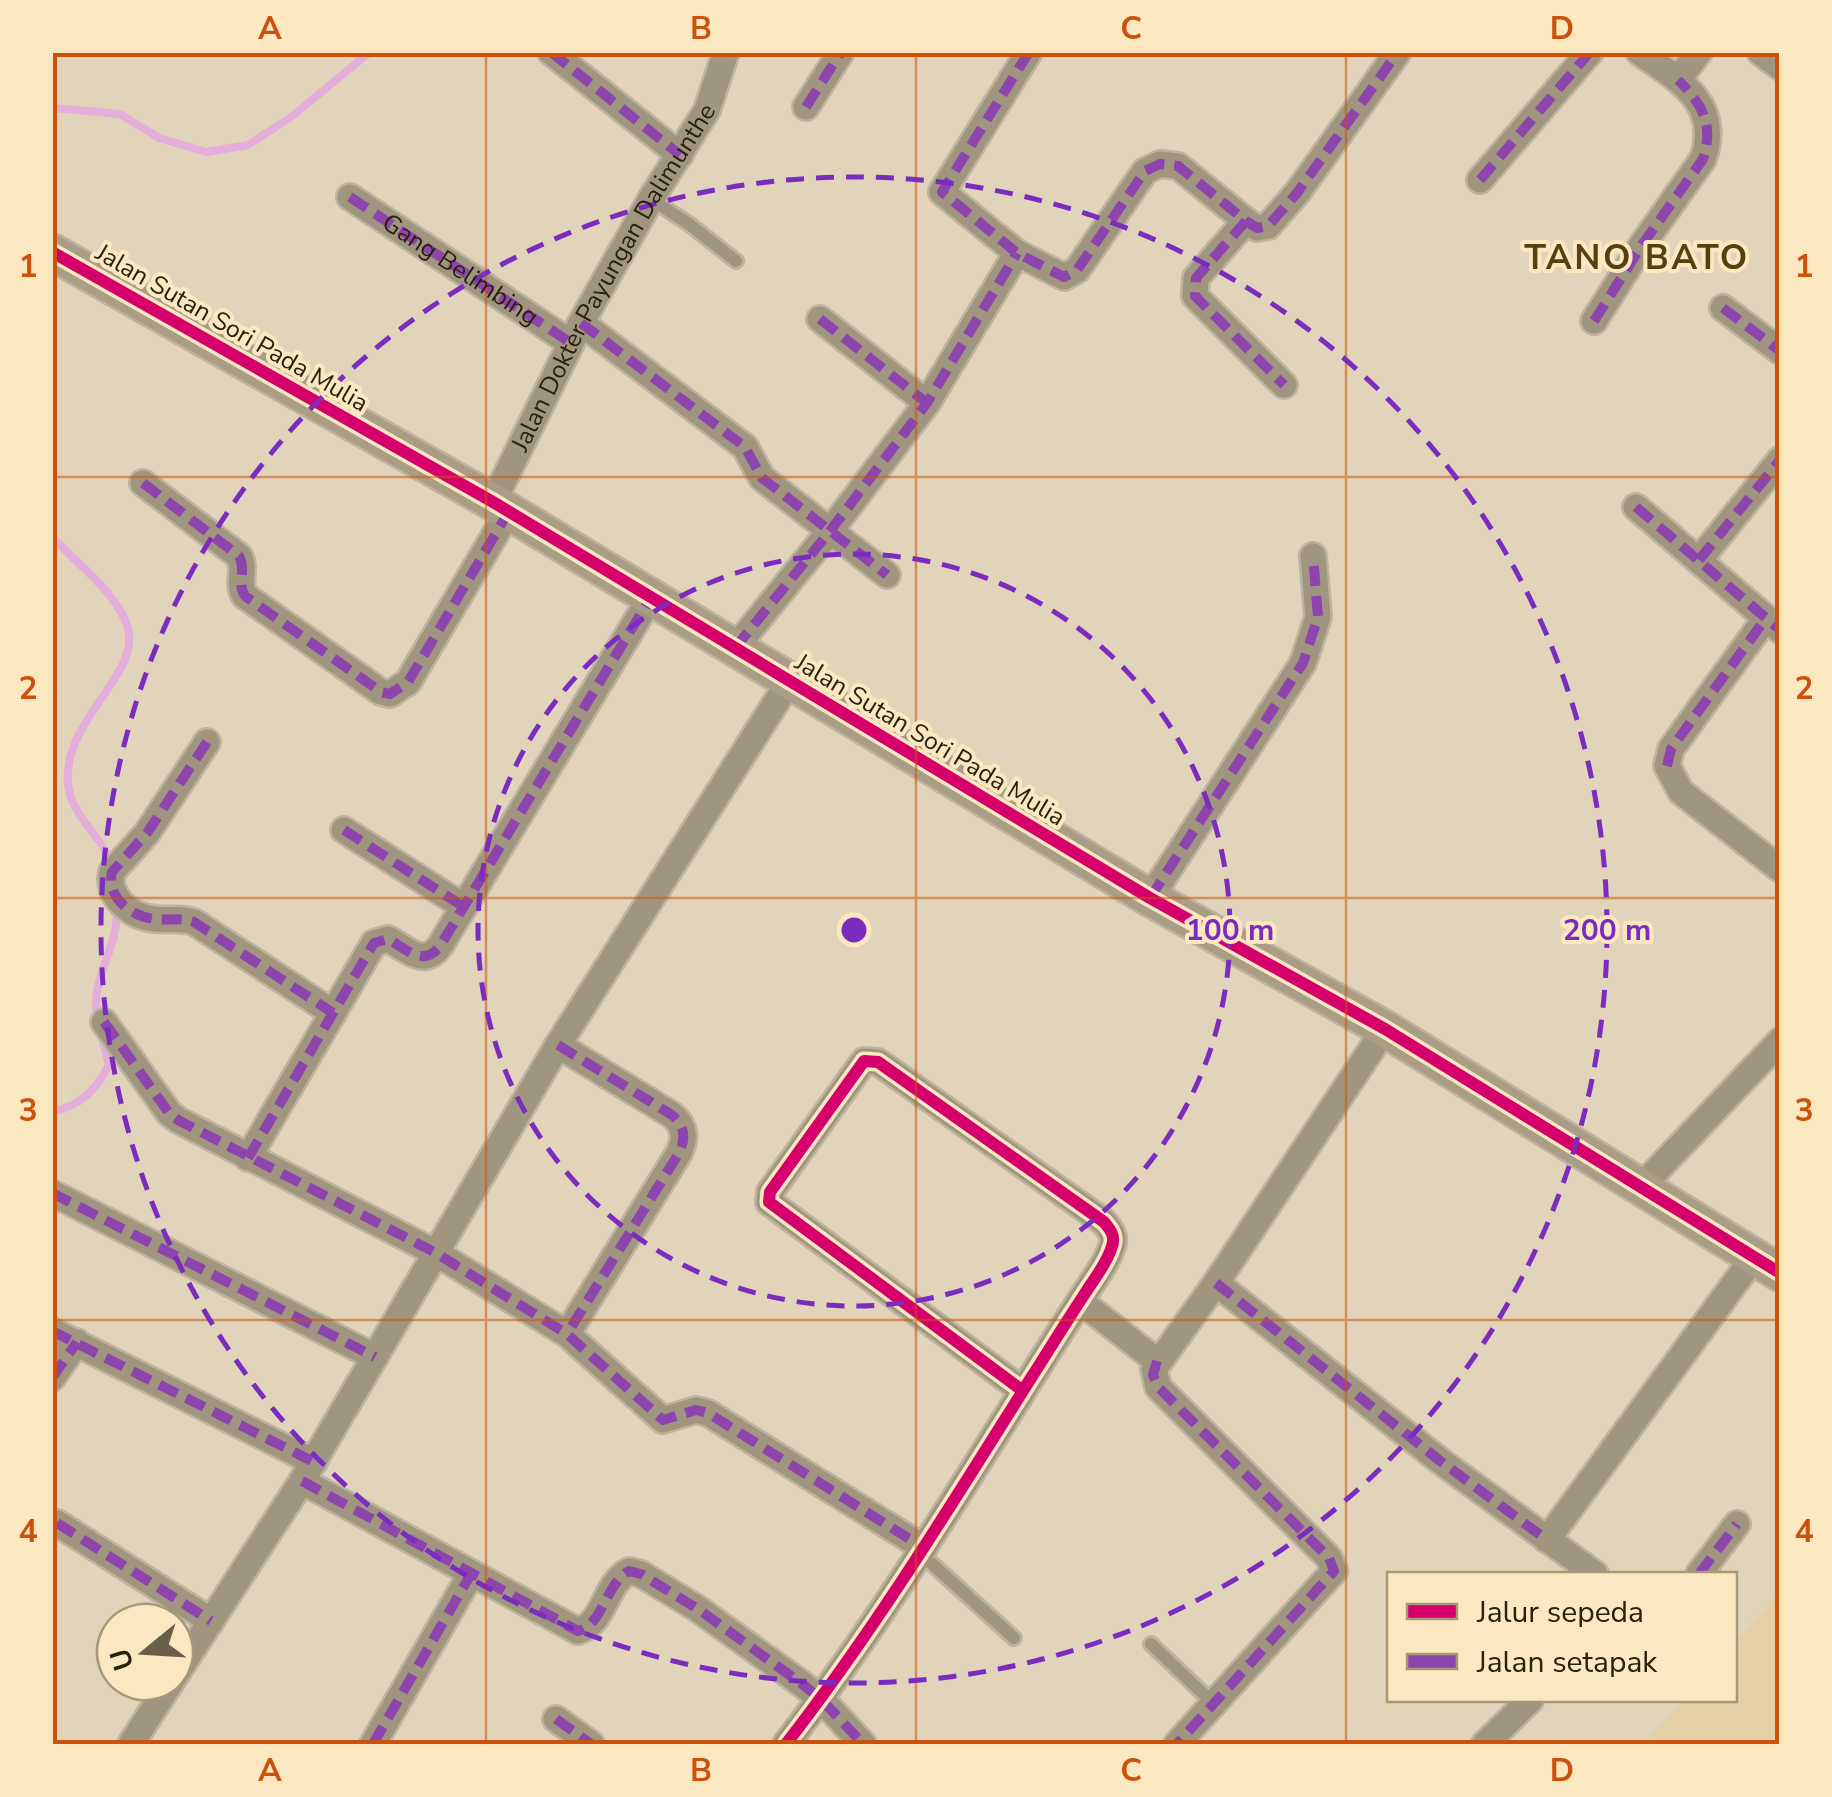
<svg xmlns="http://www.w3.org/2000/svg" width="1832" height="1797" font-family="'Nunito Sans',sans-serif">
  <rect width="100%" height="100%" fill="#e1d4ba"/>
  <!-- built -->
  <path fill="#e5d0a6" d="M 1779,1592 L 1779,1744 L 1644,1744 L 1684,1700 L 1734,1700 L 1735,1642 Z"/>
  <g fill="none" stroke-linecap="round" stroke-linejoin="round">
    <!-- stream -->
    <g stroke="#e3aeda" stroke-width="8">
      <path d="M 52,108 L 120,114 L 159,138 L 206,152 L 248,145 L 291,117 L 370,52"/>
      <path d="M 52,537 C 76,563 115,591 127,625 C 144,674 62,718 68,784 C 71,816 102,836 112,864"/>
      <path d="M 98,1019 C 90,987 109,961 115,931 C 117,923 116,914 117,906"/>
      <path d="M 52,1111 C 81,1107 96,1089 109,1065 L 102,1037"/>
    </g>
    <!-- lane casing -->
    <g stroke="#bdb39e" stroke-width="18">
      <g id="lane">
        <path d="M 651,199 L 689,224 L 736,261"/>
        <path d="M 920,1553 L 1014,1638"/>
        <path d="M 1151,1644 L 1213,1703"/>
      </g>
    </g>
    <!-- street casing -->
    <g stroke="#bdb39e" stroke-width="30">
      <g id="street">
        <path d="M 551,52 L 680,155"/>
        <path d="M 1029,52 L 942,192 L 1017,253 L 1064,277 L 1077,270 L 1145,171 L 1160,164 L 1178,166 L 1246,221 L 1257,228 L 1268,226 L 1297,193 L 1398,52"/>
        <path d="M 1760,52 L 1780,67"/>
        <path d="M 1678,80 L 1699,52"/>
        <path d="M 806,107 L 841,52"/>
        <path d="M 1480,180 L 1590,52"/>
        <path id="s1" d="M 350,197 L 571,343"/>
        <path d="M 1246,221 L 1196,278 L 1195,296 L 1284,385"/>
        <path d="M 1723,308 L 1780,351"/>
        <path d="M 820,319 L 927,403"/>
        <path d="M 1594,321 L 1642,245 L 1703,159 C 1722,103 1679,80 1639,52"/>
        <path d="M 581,323 L 745,447 L 762,478 L 887,575"/>
        <path d="M 143,483 L 239,556 C 247,570 236,583 245,596 L 381,692 L 390,694 L 408,682 L 509,511"/>
        <path id="s2" d="M 493,502 L 581,323 L 651,199 L 707,110 L 726,52"/>
        <path d="M 1636,507 L 1780,630"/>
        <path d="M 1699,560 L 1780,460"/>
        <path d="M 1766,618 L 1671,749 L 1667,766 L 1681,792 L 1780,869"/>
        <path d="M 735,648 L 830,531 L 927,403 L 1017,253"/>
        <path d="M 207,742 L 147,833 L 112,872 C 106,897 131,917 155,919 C 169,921 181,917 194,922 L 333,1013"/>
        <path d="M 344,830 L 464,907"/>
        <path d="M 1150,898 L 1303,663 L 1318,617 L 1313,556"/>
        <path d="M 104,1022 L 169,1113 L 178,1120 L 436,1253 L 567,1334 L 663,1420 L 696,1410 L 708,1413 L 924,1548"/>
        <path d="M 558,1045 L 672,1115 C 685,1126 686,1138 679,1153 L 567,1334"/>
        <path d="M 248,1158 L 374,943 L 388,939 C 407,949 423,968 440,946 L 651,597"/>
        <path d="M 1640,1188 L 1780,1041"/>
        <path d="M 52,1193 L 375,1357"/>
        <path d="M 1216,1283 L 1439,1460 L 1595,1574"/>
        <path d="M 1080,1301 L 1157,1361"/>
        <path d="M 52,1331 L 314,1462"/>
        <path d="M 52,1378 L 77,1342"/>
        <path d="M 302,1481 L 578,1631 C 604,1624 605,1584 629,1571 L 641,1574 L 698,1609 L 802,1684 L 821,1699 L 863,1744"/>
        <path d="M 57,1523 L 211,1621"/>
        <path d="M 1547,1540 L 1754,1257"/>
        <path d="M 1699,1574 L 1737,1524"/>
        <path d="M 175,1676 L 302,1481 L 558,1045 L 789,682"/>
        <path d="M 556,1719 L 591,1744"/>
        <path d="M 131,1744 L 171,1682"/>
        <path d="M 373,1744 L 471,1574"/>
        <path d="M 786,1744 C 876,1628 953,1502 1031,1378 C 1049,1350 1066,1322 1084,1295 C 1093,1280 1106,1265 1111,1249 C 1116,1238 1112,1231 1104,1222 L 878,1062 L 864,1061 L 770,1192 L 769,1202 L 1023,1391"/>
        <path d="M 1177,1744 L 1334,1571 L 1329,1558 L 1158,1387 L 1154,1369 L 1216,1283 L 1385,1029"/>
        <path d="M 1485,1744 L 1530,1700"/>
      </g>
    </g>
    <!-- secondary casing -->
    <g stroke="#bdb39e" stroke-width="40">
      <path id="secondary" d="M 52,252 L 493,502 L 1150,898 L 1385,1029 L 1780,1273"/>
    </g>
    <!-- lane -->
    <use href="#lane" stroke="#a09680" stroke-width="12"/>
    <!-- street -->
    <use href="#street" stroke="#a09680" stroke-width="25"/>
    <!-- secondary -->
    <use href="#secondary" stroke="#aa9d85" stroke-width="35"/>
    <!-- quiet -->
    <g stroke="#8e44ad" stroke-width="10" stroke-dasharray="20 10" stroke-linecap="butt">
      <path d="M 551,52 L 680,155"/>
      <path d="M 1029,52 L 942,192 L 1017,253 L 1064,277 L 1077,270 L 1145,171 L 1160,164 L 1178,166 L 1246,221 L 1257,228 L 1268,226 L 1297,193 L 1398,52"/>
      <path d="M 806,107 L 841,52"/>
      <path d="M 1480,180 L 1590,52"/>
      <path d="M 350,197 L 571,343"/>
      <path d="M 1246,221 L 1196,278 L 1195,296 L 1284,385"/>
      <path d="M 1723,308 L 1780,351"/>
      <path d="M 820,319 L 927,403"/>
      <path d="M 1594,321 L 1642,245 L 1703,159 C 1714,125 1703,104 1678,80"/>
      <path d="M 581,323 L 745,447 L 762,478 L 887,575"/>
      <path d="M 143,483 L 239,556 C 247,570 236,583 245,596 L 381,692 L 390,694 L 408,682 L 509,511"/>
      <path d="M 1636,507 L 1780,630"/>
      <path d="M 1699,560 L 1780,460"/>
      <path d="M 735,648 L 830,531 L 927,403 L 1017,253"/>
      <path d="M 207,742 L 147,833 L 112,872 C 106,897 131,917 155,919 C 169,921 181,917 194,922 L 333,1013"/>
      <path d="M 1667,766 L 1671,749 L 1766,618"/>
      <path d="M 344,830 L 464,907"/>
      <path d="M 1150,898 L 1303,663 L 1318,617 L 1313,556"/>
      <path d="M 104,1022 L 169,1113 L 178,1120 L 436,1253 L 567,1334 L 663,1420 L 696,1410 L 708,1413 L 924,1548"/>
      <path d="M 558,1045 L 672,1115 C 685,1126 686,1138 679,1153 L 567,1334"/>
      <path d="M 248,1158 L 374,943 L 388,939 C 407,949 423,968 440,946 L 651,597"/>
      <path d="M 52,1193 L 375,1357"/>
      <path d="M 1216,1283 L 1439,1460 L 1547,1540"/>
      <path d="M 52,1331 L 314,1462"/>
      <path d="M 1157,1361 L 1153,1375 L 1158,1387 L 1329,1558 L 1334,1571 L 1177,1744"/>
      <path d="M 52,1378 L 77,1342"/>
      <path d="M 302,1481 L 578,1631 C 604,1624 605,1584 629,1571 L 641,1574 L 698,1609 L 802,1684 L 821,1699 L 863,1744"/>
      <path d="M 57,1523 L 211,1621"/>
      <path d="M 1699,1574 L 1737,1524"/>
      <path d="M 556,1719 L 591,1744"/>
      <path d="M 373,1744 L 471,1574"/>
    </g>
    <!-- cycleway casing -->
    <g stroke="#fbe8c1" stroke-width="19">
      <g id="cycleway">
        <path d="M 52,252 L 493,502 L 1150,898 L 1385,1029 L 1780,1273"/>
        <path d="M 786,1744 C 876,1628 953,1502 1031,1378 C 1049,1350 1066,1322 1084,1295 C 1093,1280 1106,1265 1111,1249 C 1116,1238 1112,1231 1104,1222 L 878,1062 L 864,1061 L 770,1192 L 769,1202 L 1023,1391"/>
      </g>
    </g>
    <!-- cycleway -->
    <use href="#cycleway" stroke="#d6006c" stroke-width="12"/>
  </g>
  <!-- grid -->
  <path fill="none" stroke="#cc510c" stroke-width="2.5" stroke-opacity="0.55" d="M 486,52 L 486,1744M 916,52 L 916,1744M 1346,52 L 1346,1744M 52,477 L 1780,477M 52,898 L 1780,898M 52,1320 L 1780,1320"/>
  <!-- distance rings -->
  <g fill="none" stroke="#7b2cbf" stroke-width="5" stroke-dasharray="18 12">
    <circle cx="854" cy="930" r="376"/>
    <circle cx="854" cy="930" r="753"/>
  </g>
  <g text-anchor="middle" dominant-baseline="central" stroke-width="8" stroke-linejoin="round" paint-order="stroke">
    <!-- street labels -->
    <g font-size="25" fill="#2a210d" stroke="#fbe8c1">
      <text stroke="none"><textPath href="#s1" startOffset="132">Gang Belimbing</textPath></text>
      <text stroke="none"><textPath href="#s2" startOffset="255">Jalan Dokter Payungan Dalimunthe</textPath></text>
      <text transform="translate(232 328) rotate(30)">Jalan Sutan Sori Pada Mulia</text>
      <text transform="translate(930 740) rotate(31)">Jalan Sutan Sori Pada Mulia</text>
    </g>
    <!-- district labels -->
    <g font-size="35" font-weight="bold" letter-spacing="2.5" fill="#554011" stroke="#fbe8c1">
      <text x="1637" y="257">TANO BATO</text>
    </g>
  </g>
  <circle cx="854" cy="930" r="15" fill="#7b2cbf" stroke="#fbe8c1" stroke-width="5"/>
  <g font-size="30" text-anchor="middle" font-weight="bold" fill="#7b2cbf" stroke="#fbe8c1" stroke-width="8" stroke-linejoin="round" paint-order="stroke">
    <text x="1230" y="940">100 m</text>
    <text x="1607" y="940">200 m</text>
  </g>
  <!-- border -->
  <rect width="1832" height="1797" fill="none" stroke="#fbe8c1" stroke-width="110"/>
  <!-- legend -->
  <rect x="1387" y="1572" width="350" height="130" fill="#fbe8c1" stroke="#a79879" stroke-width="2.5"/>
  <rect x="1407" y="1604" width="50" height="15" fill="#d6006c" stroke="#a79879" stroke-width="2.5"/>
  <text x="1477" y="1622" font-size="30" fill="#2a210d">Jalur sepeda</text>
  <rect x="1407" y="1654" width="50" height="15" fill="#8e44ad" stroke="#a79879" stroke-width="2.5"/>
  <text x="1477" y="1672" font-size="30" fill="#2a210d">Jalan setapak</text>
  <!-- north arrow -->
  <g transform="translate(145 1652) rotate(252)"><circle r="48" fill="#fbe8c1" stroke="#a79879" stroke-width="2.5"/>
  <path d="M0-8L18 38L0 25L-18 38Z" fill="#6a604a"/>
  <text y="-15" font-size="28" font-weight="bold" text-anchor="middle" fill="#2a210d">U</text>
  </g>
  <rect x="55" y="55" width="1722" height="1687" fill="none" stroke="#cc510c" stroke-width="4"/>
  <g font-size="32" text-anchor="middle" font-weight="bold" fill="#cc510c">
    <text x="270" y="39">A</text>
    <text x="701" y="39">B</text>
    <text x="1131" y="39">C</text>
    <text x="1562" y="39">D</text>
    <text x="28" y="277">1</text>
    <text x="1804" y="277">1</text>
    <text x="28" y="699">2</text>
    <text x="1804" y="699">2</text>
    <text x="28" y="1121">3</text>
    <text x="1804" y="1121">3</text>
    <text x="28" y="1542">4</text>
    <text x="1804" y="1542">4</text>
    <text x="270" y="1781">A</text>
    <text x="701" y="1781">B</text>
    <text x="1131" y="1781">C</text>
    <text x="1562" y="1781">D</text>
  </g>
</svg>
